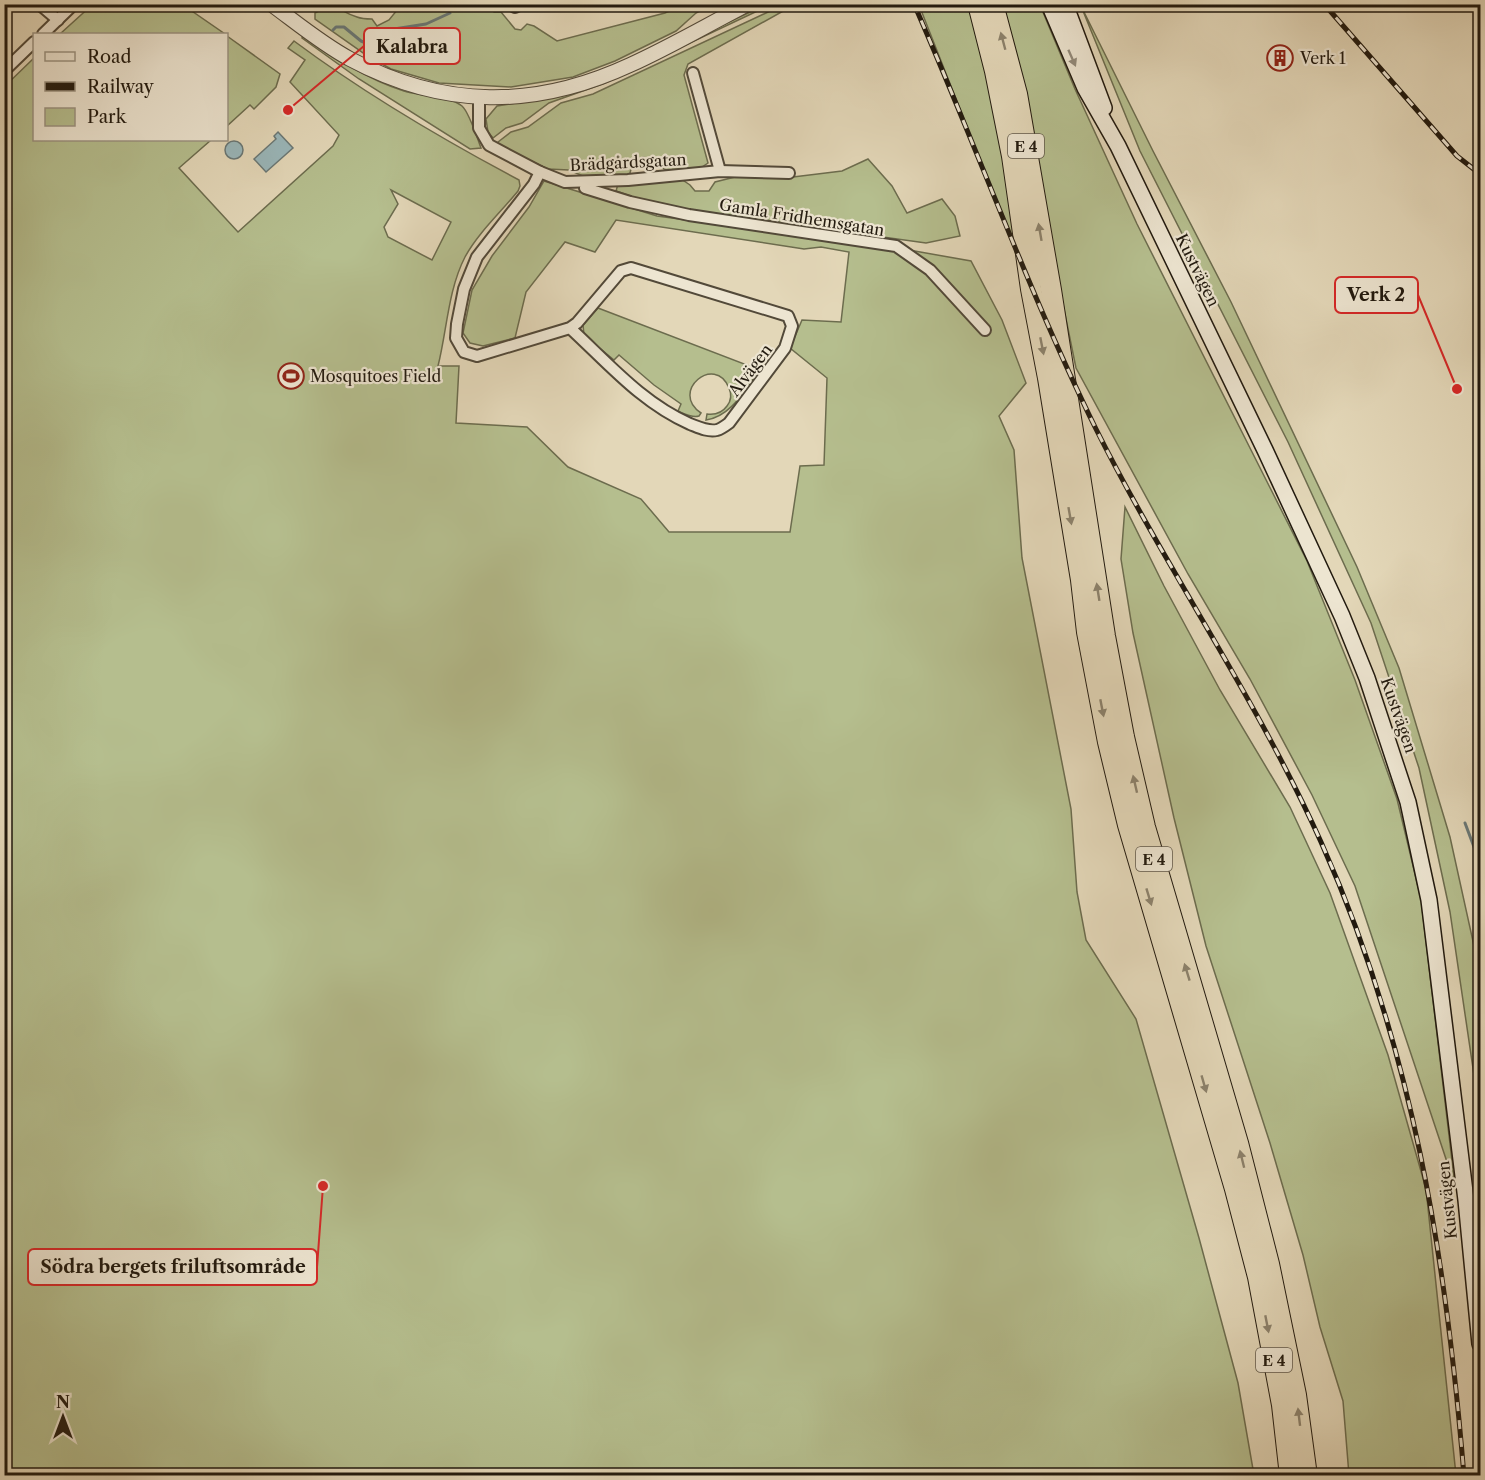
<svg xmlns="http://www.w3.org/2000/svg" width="1485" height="1480" font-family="'Libre Caslon Text',serif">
  <rect width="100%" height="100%" fill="#e3d7b8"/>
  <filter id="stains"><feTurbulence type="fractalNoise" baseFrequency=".00333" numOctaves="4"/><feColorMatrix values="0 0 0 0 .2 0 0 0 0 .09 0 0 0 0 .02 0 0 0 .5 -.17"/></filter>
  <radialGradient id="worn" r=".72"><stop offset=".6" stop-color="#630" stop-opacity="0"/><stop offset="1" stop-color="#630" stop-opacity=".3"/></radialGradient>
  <!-- green -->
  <g fill="#b5be8e" stroke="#6c6c4e" stroke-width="1.5" fill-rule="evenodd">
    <path d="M 402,4 L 488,5 L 494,12 L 501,12 L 515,29 L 521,30 L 527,24 L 534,26 L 557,41 L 665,13 L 682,5 L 710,5 L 696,13 L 676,31 L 615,61 L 573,77 L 511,87 L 439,83 L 391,69 L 369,57 L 315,19 L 315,13 C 339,1 337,11 357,17 C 362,19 368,19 372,19 L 377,26 L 389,20 Z"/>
    <path d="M 92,5 L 183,5 L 225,34 L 60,34 Z"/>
    <path d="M 765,5 L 770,5 L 605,83 L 549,103 L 522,123 L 506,128 L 493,138 L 488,132 L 486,119 L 497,106 L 548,98 L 626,71 Z"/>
    <path d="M 783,5 L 794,5 L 688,64 L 684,75 L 708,163 L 699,169 L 674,171 L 664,169 L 658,161 L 643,157 L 632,165 L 629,177 L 590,179 L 569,170 L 548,169 L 498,145 L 498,142 L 511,132 L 528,127 L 561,103 L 593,94 Z"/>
    <path d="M 919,5 L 973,5 L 991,76 L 1023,269 Z"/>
    <path d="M 1002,5 L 1040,5 L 1075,89 L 1137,224 L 1307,561 L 1355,680 L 1397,799 L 1421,899 L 1455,1186 L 1355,886 L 1312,795 L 1250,679 L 1188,574 L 1076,368 Z"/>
    <path d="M 1081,6 L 1153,151 L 1231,302 L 1357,567 L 1399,668 L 1450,837 L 1480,973 L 1480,1131 L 1475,1082 L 1450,912 L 1419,768 L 1371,623 L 1288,442 L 1140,151 Z"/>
    <path d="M 303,35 C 335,58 366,79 404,91 C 420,96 450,96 462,106 C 469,112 478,140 481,148 L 470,149 L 359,79 L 302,38 Z"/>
    <path d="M 227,36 L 280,74 L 276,87 L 254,109 L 250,105 L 227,126 Z"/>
    <path d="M 294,41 C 365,94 440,138 519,180 L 520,186 L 518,191 C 501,212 478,233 465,257 C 448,290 447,330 438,366 L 459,366 L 456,423 L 527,427 L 568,467 L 641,499 L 669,532 L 790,532 L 800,466 L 824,465 L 827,378 L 790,348 L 802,320 L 841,322 L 849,252 L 821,247 L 804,249 L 616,220 L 595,252 L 565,242 L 526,292 L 515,338 L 483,346 L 470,343 L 463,333 L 472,290 L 492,256 L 529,207 L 544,181 L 657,216 L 909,250 L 971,261 L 1002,320 L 1026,383 L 999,416 L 1014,450 L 1022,558 L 1071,809 L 1077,892 L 1086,940 L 1136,1019 L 1199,1238 L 1238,1383 L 1254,1475 L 5,1476 L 5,86 L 34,58 L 34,140 L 211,140 L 179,168 L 238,232 L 333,146 L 339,135 L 290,82 L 305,60 L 288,48 ZM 391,190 L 451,222 L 432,260 L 388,237 L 384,227 L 398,204 Z"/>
    <path d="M 868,159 L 892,186 L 907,213 L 942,199 L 955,216 L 960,236 L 926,243 L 659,206 L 616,191 L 618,184 L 681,179 L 690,185 L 695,191 L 709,191 L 715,182 L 735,177 L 793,177 L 842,171 Z"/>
    <path d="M 598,308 L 760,370 C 745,389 732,416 706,420 L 707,414 C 715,415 722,413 727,406 C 731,401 732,395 729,388 C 715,353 669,392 701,413 L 699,416 C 692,418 685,414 678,411 L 681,404 L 654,385 L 619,355 L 614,360 L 584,335 L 583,325 Z"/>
    <path d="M 1125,507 L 1164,586 L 1220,690 L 1290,807 L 1330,893 L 1388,1055 L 1426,1189 L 1456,1475 L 1349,1475 L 1343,1401 L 1320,1327 L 1303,1255 L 1270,1143 L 1206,946 L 1174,818 L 1133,633 L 1121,559 Z"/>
  </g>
  <!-- water -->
  <g fill="#9ab7ba" stroke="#6a7876" stroke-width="1.5">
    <path d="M 278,132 L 293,148 L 266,172 L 254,159 L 276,139 L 274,136 Z"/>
    <circle cx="234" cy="150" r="9"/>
  </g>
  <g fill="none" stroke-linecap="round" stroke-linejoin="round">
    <!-- stream -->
    <g stroke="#6a7876" stroke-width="3">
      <path d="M 333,30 L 336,27 L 344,27 L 361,41 L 366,43 L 374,41 L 394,29 L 426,24 L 450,13"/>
      <path d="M 1465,823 L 1480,863"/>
    </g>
    <!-- minor casing -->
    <g stroke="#524939" stroke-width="14">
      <g id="minor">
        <path d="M 39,4 L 58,20"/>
        <path d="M 510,4 L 515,7 L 521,4"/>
        <path d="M 43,34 L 74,4"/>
        <path d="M 4,71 L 34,42"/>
        <path d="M 693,73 L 720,171"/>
        <path d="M 479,98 L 479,128 L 489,145 L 540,172 L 565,182 L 628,180 L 720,171 L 789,173"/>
        <path d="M 540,172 L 534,184 L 477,257 L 464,289 L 457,324 L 456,338 L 464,352 L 477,356 L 570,328 C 608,363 642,403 690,424 C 698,427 707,432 717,430 C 721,429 725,426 729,423 L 785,348 L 792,326 L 788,316 L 631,268 L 621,271 L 577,323 L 570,328"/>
        <path d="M 585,188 L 630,202 L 689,215 L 896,246 L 930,270 L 985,330"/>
      </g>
    </g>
    <!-- tertiary casing -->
    <g stroke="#524939" stroke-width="16">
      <path id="tertiary" d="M 271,4 C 297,23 322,44 350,59 C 444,109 535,109 630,65 C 670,47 709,24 748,4"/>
    </g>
    <!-- secondary casing -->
    <g stroke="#221a0f" stroke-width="18">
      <g id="secondary">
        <path d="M 1049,4 L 1085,88 L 1118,146 L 1265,450 L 1342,616 L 1367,678 L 1408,802 L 1429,900 L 1466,1200 L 1480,1344"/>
        <path d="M 1065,4 L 1104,108"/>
      </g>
    </g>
    <!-- motorway casing -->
    <g stroke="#221a0f" stroke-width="22">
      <g id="motorway">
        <path d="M 978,4 L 995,71 L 1012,156 L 1031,289 L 1048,378 L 1081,580 L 1087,632 L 1108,742 L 1128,825 L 1235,1189 L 1258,1277 L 1282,1405 L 1290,1476"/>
        <path d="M 993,4 L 1017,94 L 1051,290 L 1105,636 L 1124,737 L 1145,827 L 1238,1143 L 1269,1264 L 1296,1395 L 1307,1476"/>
      </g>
    </g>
    <!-- minor -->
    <use href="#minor" stroke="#ede5d1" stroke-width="10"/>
    <!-- tertiary -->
    <use href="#tertiary" stroke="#ede5d1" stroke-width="14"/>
    <!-- secondary -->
    <use href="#secondary" stroke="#ede5d1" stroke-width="15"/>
    <!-- motorway -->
    <use href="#motorway" stroke="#e3d7b8" stroke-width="20"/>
    <!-- rail casing -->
    <g stroke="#221a0f" stroke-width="5">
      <g id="rail">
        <path d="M 914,4 C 976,145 1028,291 1096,429 C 1166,569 1257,699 1321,842 C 1412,1045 1446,1255 1464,1476"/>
        <path d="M 1324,4 L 1457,156 L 1480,174"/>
      </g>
    </g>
    <!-- rail -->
    <use href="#rail" stroke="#ede5d1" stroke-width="3" stroke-dasharray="9" stroke-linecap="butt"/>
  </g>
  <!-- one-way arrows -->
  <defs><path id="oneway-solid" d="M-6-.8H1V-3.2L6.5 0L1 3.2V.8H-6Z" transform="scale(1.5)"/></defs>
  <g fill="#8c826c">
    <use href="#oneway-solid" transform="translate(1003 41) rotate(-105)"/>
    <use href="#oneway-solid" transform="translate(1040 232) rotate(-100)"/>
    <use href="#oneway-solid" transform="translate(1042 346) rotate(79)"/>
    <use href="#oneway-solid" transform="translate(1070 516) rotate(80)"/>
    <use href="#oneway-solid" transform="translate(1098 592) rotate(-99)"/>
    <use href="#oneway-solid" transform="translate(1102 708) rotate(79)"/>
    <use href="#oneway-solid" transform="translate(1135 784) rotate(-103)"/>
    <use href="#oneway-solid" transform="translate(1149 897) rotate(73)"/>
    <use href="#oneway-solid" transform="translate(1187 972) rotate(-107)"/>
    <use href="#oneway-solid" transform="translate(1204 1084) rotate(74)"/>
    <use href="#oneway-solid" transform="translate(1242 1159) rotate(-104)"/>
    <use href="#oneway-solid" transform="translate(1267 1324) rotate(79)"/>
    <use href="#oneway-solid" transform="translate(1299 1417) rotate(-97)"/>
  </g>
  <use fill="#928a7a" href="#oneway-solid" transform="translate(1072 58) rotate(66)"/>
  <!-- icons -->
  <defs>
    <g id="building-ring" transform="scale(1.35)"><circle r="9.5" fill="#ede5d1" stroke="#8f2418" stroke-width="1.5"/><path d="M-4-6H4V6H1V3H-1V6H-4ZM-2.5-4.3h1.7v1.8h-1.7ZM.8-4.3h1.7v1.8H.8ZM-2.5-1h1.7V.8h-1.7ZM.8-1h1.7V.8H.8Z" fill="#8f2418"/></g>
    <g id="stadium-ring" transform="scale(1.35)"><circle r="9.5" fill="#ede5d1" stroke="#8f2418" stroke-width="1.5"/><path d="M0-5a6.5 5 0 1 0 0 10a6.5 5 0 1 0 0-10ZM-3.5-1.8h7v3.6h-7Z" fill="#8f2418"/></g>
  </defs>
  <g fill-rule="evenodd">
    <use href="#building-ring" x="1280" y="58"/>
    <use href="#stadium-ring" x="291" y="376"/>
  </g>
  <g text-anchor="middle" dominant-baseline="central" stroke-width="4.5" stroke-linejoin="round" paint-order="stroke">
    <!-- shield labels -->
    <g fill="#ede5d1" stroke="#5f5749" stroke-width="1.5">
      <rect x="1008" y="134" width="36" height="24" rx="4.5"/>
      <rect x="1136" y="847" width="36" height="24" rx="4.5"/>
      <rect x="1256" y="1348" width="36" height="24" rx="4.5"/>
    </g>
    <g font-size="15" font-weight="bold" fill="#221a0f">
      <text x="1026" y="146">E 4</text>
      <text x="1154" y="859">E 4</text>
      <text x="1274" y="1360">E 4</text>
    </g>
    <!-- poi labels -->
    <g font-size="16" fill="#221a0f" stroke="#ede5d1" text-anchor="start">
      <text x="1300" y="58">Verk 1</text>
      <text x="310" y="376">Mosquitoes Field</text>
    </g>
    <!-- street labels -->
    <g font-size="16" fill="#221a0f" stroke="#ede5d1">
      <text transform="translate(628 162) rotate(-3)">Brädgårdsgatan</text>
      <text transform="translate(802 217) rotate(9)">Gamla Fridhemsgatan</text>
      <text transform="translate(1198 270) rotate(64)">Kustvägen</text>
      <text transform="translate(750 370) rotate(-53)">Alvägen</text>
      <text transform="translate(1399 715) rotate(71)">Kustvägen</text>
      <text transform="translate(1447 1200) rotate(-96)">Kustvägen</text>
    </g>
  </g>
  <!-- callouts -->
  <path fill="none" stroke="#d62828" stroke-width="2" d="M288 110L364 46M1457 389L1418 295M323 1186L317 1267"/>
  <g fill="#d62828" stroke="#ede5d1" stroke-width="2">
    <circle cx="288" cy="110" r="6"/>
    <circle cx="1457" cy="389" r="6"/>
    <circle cx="323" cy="1186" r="6"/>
  </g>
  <g fill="#ede5d1" stroke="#d62828" stroke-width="2">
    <rect x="364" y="28" width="96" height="36" rx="6"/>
    <rect x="1335" y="277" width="83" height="36" rx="6"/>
    <rect x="28" y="1249" width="289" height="36" rx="6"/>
  </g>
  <g font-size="18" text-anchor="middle" font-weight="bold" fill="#221a0f">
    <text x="412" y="53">Kalabra</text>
    <text x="1376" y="301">Verk 2</text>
    <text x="173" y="1273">Södra bergets friluftsområde</text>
  </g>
  <!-- margin -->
  <rect width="1485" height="1480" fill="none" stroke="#e3d7b8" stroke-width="24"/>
  <rect x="6" y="6" width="1473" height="1468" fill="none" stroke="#221a0f" stroke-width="3"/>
  <rect x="12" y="12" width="1461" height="1456" fill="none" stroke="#221a0f" stroke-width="1.5"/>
  <!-- legend -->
  <rect x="33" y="33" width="195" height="108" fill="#ede5d1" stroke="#9c9483" stroke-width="1.5"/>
  <rect x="45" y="52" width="30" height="9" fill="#ede5d1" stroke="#9c9483" stroke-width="1.5"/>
  <text x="87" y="63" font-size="18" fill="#221a0f">Road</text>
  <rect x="45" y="82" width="30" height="9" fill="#221a0f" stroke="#9c9483" stroke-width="1.5"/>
  <text x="87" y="93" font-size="18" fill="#221a0f">Railway</text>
  <rect x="45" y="108" width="30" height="18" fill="#b5be8e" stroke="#9c9483" stroke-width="1.5"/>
  <text x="87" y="123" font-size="18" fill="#221a0f">Park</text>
  <!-- north arrow -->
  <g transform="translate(63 1417)" stroke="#ede5d1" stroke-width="4.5" paint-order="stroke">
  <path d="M0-4.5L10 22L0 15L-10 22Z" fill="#221a0f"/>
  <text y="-9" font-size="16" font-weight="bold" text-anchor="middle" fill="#221a0f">N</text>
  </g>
  <rect width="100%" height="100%" filter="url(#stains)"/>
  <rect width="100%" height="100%" fill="url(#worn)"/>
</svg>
